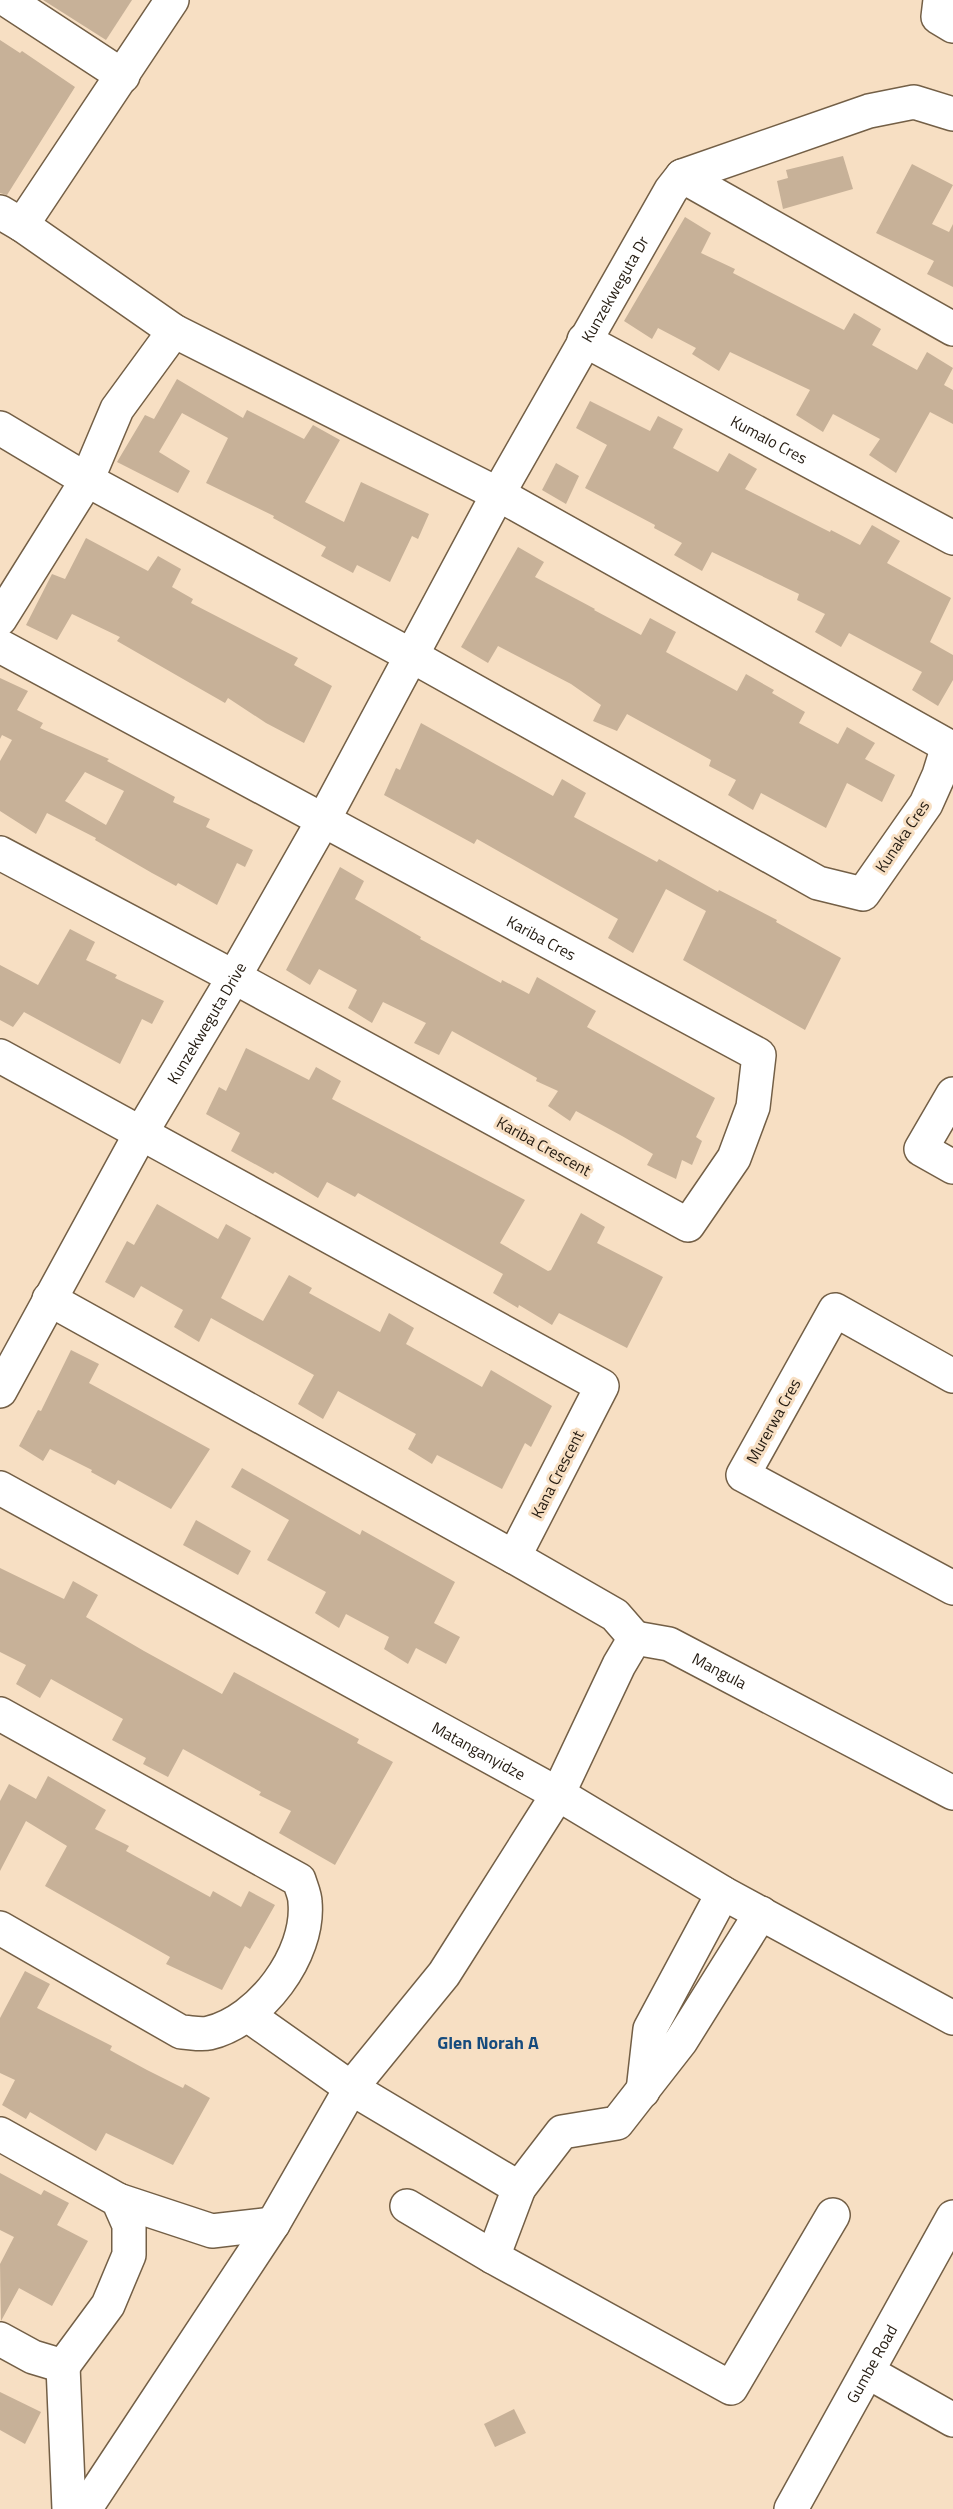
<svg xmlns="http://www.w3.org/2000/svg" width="953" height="2509" font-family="'Titillium Web',sans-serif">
  <rect width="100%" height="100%" fill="#f7dfc3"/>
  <!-- building -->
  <g fill="#c7b198" fill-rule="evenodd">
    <path d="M 43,0 L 132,0 L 106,40 Z"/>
    <path d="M 0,40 L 20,53 L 22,51 L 75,87 L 7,195 L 0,193 Z"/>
    <path d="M 843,156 L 853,189 L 783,209 L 777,181 L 788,178 L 786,170 Z"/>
    <path d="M 912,164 L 953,185 L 932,224 L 949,232 L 953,224 L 953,287 L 927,274 L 934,261 L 876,233 Z"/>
    <path d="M 685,217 L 711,233 L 701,253 L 735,269 L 733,273 L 844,330 L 854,313 L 881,329 L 872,345 L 917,370 L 927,352 L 953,368 L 944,385 L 953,390 L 953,424 L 930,412 L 896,473 L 869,455 L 880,439 L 833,414 L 823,432 L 796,415 L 810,390 L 730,352 L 719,371 L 692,354 L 696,348 L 658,328 L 652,339 L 624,321 Z"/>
    <path d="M 177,379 L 243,418 L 247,410 L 304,439 L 313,425 L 340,440 L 305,502 L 344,522 L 361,482 L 429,514 L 418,539 L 412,536 L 390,582 L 357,565 L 353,573 L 321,556 L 326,547 L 273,518 L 274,516 L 206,483 L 228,438 L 182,413 L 159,452 L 190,471 L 178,493 L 117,462 L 145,415 L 154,419 Z"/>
    <path d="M 590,401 L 650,431 L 658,416 L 683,429 L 673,448 L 718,472 L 729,453 L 757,469 L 745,489 L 830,532 L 831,530 L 860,545 L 872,525 L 900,541 L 887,563 L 951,598 L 930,642 L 953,655 L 953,680 L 938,706 L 912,690 L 922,672 L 849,633 L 841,647 L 815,632 L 825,614 L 797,600 L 799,594 L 712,552 L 702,571 L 674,555 L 682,543 L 654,528 L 655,525 L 585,488 L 607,445 L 576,428 Z"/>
    <path d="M 556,463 L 579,476 L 566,504 L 542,490 Z"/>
    <path d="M 86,538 L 148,571 L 158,556 L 181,569 L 172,587 L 193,599 L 191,603 L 298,658 L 294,665 L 332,686 L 304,743 L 266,723 L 228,698 L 225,703 L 190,683 L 117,641 L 120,637 L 72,614 L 57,640 L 26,625 L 52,574 L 65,579 Z"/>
    <path d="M 518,547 L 544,562 L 535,577 L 595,609 L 594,610 L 641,635 L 650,618 L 676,632 L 666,652 L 737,691 L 746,674 L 774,690 L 772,693 L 805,712 L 799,723 L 838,744 L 847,727 L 875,743 L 865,759 L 895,775 L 882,802 L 847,783 L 826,828 L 761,793 L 753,810 L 728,795 L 736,780 L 709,766 L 711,760 L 627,714 L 617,731 L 593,721 L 601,705 L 571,684 L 498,646 L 488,663 L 461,647 Z"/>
    <path d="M 0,678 L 28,691 L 17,710 L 43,723 L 40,728 L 109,759 L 107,761 L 175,797 L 173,802 L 210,819 L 206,827 L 253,850 L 245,867 L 237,863 L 217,905 L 178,883 L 176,886 L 152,873 L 95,840 L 96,838 L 47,813 L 36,834 L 0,811 L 0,761 L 12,740 L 2,735 L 0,739 ZM 85,772 L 124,791 L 106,825 L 65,801 Z"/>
    <path d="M 421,723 L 553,796 L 562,779 L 586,793 L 574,817 L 657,862 L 659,859 L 718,892 L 719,890 L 777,920 L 776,922 L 841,958 L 805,1030 L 683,960 L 706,911 L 666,889 L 633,953 L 608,938 L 618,919 L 477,839 L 474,844 L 384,795 L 396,768 L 400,770 Z"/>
    <path d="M 340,867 L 364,881 L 355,899 L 421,937 L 420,939 L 501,983 L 502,980 L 529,994 L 537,977 L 596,1011 L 587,1027 L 715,1098 L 696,1137 L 702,1141 L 692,1165 L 682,1160 L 676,1179 L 647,1165 L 653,1154 L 622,1136 L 576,1111 L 570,1121 L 548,1106 L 558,1091 L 536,1081 L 537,1078 L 452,1031 L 439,1055 L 414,1043 L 426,1023 L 383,1002 L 372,1023 L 348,1008 L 357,990 L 319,969 L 310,985 L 286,970 Z"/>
    <path d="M 70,929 L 95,942 L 86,960 L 117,975 L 115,978 L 164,1001 L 152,1024 L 142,1019 L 120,1064 L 24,1012 L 13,1027 L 0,1020 L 0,965 L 38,985 Z"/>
    <path d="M 246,1048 L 309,1080 L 316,1067 L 341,1081 L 332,1099 L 525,1200 L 500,1243 L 548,1271 L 551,1270 L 581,1213 L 605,1227 L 597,1243 L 663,1277 L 627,1348 L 559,1313 L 552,1325 L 519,1305 L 518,1308 L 493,1293 L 503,1274 L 358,1193 L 355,1197 L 327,1182 L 318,1198 L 275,1172 L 273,1174 L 231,1151 L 240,1133 L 206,1114 L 219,1087 L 226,1091 Z"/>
    <path d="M 157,1204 L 218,1239 L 226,1224 L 251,1238 L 221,1298 L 263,1321 L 289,1275 L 312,1288 L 309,1293 L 380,1332 L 389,1313 L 414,1328 L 406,1344 L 482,1387 L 491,1370 L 552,1406 L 531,1447 L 525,1443 L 502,1489 L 437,1455 L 432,1464 L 408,1449 L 416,1434 L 338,1391 L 323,1419 L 298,1404 L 314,1375 L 211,1318 L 199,1342 L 174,1327 L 183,1310 L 141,1286 L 134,1298 L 105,1282 L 127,1241 L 134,1245 Z"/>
    <path d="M 71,1350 L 99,1364 L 89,1383 L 210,1449 L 171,1509 L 118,1480 L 115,1485 L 91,1472 L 92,1470 L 50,1449 L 43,1461 L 19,1446 L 38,1410 L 41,1411 Z"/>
    <path d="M 242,1468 L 360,1535 L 362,1530 L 455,1582 L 434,1623 L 460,1637 L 446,1664 L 416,1648 L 408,1664 L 384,1649 L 389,1637 L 346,1614 L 339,1628 L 315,1613 L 326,1592 L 267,1560 L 289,1520 L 231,1487 Z"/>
    <path d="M 196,1520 L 251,1551 L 238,1575 L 183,1545 Z"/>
    <path d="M 0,1568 L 64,1599 L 73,1581 L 98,1595 L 86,1617 L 144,1651 L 222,1694 L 234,1672 L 359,1739 L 357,1743 L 393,1762 L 335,1865 L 279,1833 L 291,1811 L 259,1795 L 261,1792 L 183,1749 L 168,1777 L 143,1764 L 146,1758 L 112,1740 L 123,1719 L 51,1679 L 40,1698 L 16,1684 L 26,1665 L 0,1652 Z"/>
    <path d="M 48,1776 L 106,1810 L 95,1829 L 129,1846 L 126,1851 L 210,1897 L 213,1891 L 241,1907 L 249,1891 L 275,1905 L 250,1949 L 245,1946 L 222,1990 L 166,1964 L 170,1957 L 45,1886 L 67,1846 L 26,1821 L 0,1871 L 0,1801 L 9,1784 L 36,1799 Z"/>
    <path d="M 25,1971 L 50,1984 L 37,2008 L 112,2046 L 110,2050 L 147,2070 L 183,2088 L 185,2084 L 210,2098 L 173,2165 L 106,2133 L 96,2151 L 30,2112 L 26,2119 L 2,2105 L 15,2080 L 0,2073 L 0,2018 Z"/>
    <path d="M 0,2173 L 41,2195 L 44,2190 L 69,2203 L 57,2225 L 88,2241 L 52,2306 L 19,2288 L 1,2321 L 0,2264 L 14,2237 L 0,2230 Z"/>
    <path d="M 0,2392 L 41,2412 L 25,2444 L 0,2430 Z"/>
    <path d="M 514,2409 L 526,2433 L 495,2447 L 484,2424 Z"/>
  </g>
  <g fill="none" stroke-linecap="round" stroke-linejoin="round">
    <!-- minor casing -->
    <g stroke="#735f46" stroke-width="36">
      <g id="minor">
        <path d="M 7,0 L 123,76"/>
        <path d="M 940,0 L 938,17 L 953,26"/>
        <path d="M 682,176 L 953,329"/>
        <path d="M 0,212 L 22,225 L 174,331 L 498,494 L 948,746 L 939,775 L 926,804 L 863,894 L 818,883 L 412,656 L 87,480 L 0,428"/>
        <path d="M 22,225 L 172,0"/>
        <path id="s1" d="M 584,340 L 953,538"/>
        <path d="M 0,619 L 87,480 L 117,409 L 174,331"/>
        <path id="s2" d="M 0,646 L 759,1055 L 753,1107 L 734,1158 L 688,1225 L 234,977 L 0,853"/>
        <path d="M 0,1056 L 602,1386 L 514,1557 L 49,1299"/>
        <path d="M 953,1094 L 921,1149 L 953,1167"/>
        <path d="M 953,1376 L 835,1310 L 743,1475 L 953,1588"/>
        <path id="s3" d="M 0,1391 L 141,1133 L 234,977 L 324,819 L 498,494 L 671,190 L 682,176 L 869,111 L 914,102 L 953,114"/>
        <path id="s4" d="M 0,1488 L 558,1794 L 723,1893 L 953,2018"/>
        <path d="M 514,1557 L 615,1615 L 635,1638"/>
        <path d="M 0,1714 L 299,1880 C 301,1887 305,1895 305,1902 C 310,1955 260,2021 209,2033 C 200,2035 189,2032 181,2032 L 0,1928"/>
        <path d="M 249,2016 L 351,2088 L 519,2188 L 493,2257"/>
        <path d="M 643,2091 L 650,2029 L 723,1893"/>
        <path d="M 0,2134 L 118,2200 L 129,2225 L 129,2255 L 108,2305 L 63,2366 L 33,2357 L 0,2339"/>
        <path d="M 519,2188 L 562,2132 L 617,2123 L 681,2041 L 761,1913"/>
        <path d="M 118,2200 L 212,2231 L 273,2224"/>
        <path d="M 407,2206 L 493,2257 L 731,2388 L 833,2215"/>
        <path d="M 63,2366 L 69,2509"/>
        <path d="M 868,2372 L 953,2420"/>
        <path id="s5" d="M 85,2509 L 273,2224 L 351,2088 L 444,1974 L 558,1794 L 619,1665 L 635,1638 L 669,1644 L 953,1793"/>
        <path id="s6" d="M 791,2509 L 953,2217"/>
      </g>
    </g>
    <!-- minor -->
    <use href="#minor" stroke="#fff" stroke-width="33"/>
  </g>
  <g text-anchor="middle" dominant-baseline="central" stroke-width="6" stroke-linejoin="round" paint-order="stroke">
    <!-- street labels -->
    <g font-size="16" fill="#241b11" stroke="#f7dfc3">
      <text stroke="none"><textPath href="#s3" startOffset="1262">Kunzekweguta Dr</textPath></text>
      <text stroke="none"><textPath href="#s1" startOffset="210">Kumalo Cres</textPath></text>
      <text transform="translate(902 836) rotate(-56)">Kunaka Cres</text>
      <text stroke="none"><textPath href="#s2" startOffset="615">Kariba Cres</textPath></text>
      <text stroke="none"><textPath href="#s3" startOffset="422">Kunzekweguta Drive</textPath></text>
      <text transform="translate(544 1146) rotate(29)">Kariba Crescent</text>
      <text transform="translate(773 1421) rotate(-61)">Murerwa Cres</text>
      <text transform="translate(557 1474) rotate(-63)">Kana Crescent</text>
      <text stroke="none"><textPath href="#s5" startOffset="1124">Mangula</textPath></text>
      <text stroke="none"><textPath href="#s4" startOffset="546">Matanganyidze</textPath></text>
      <text stroke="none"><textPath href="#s6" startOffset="166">Gumbe Road</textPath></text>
    </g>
    <!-- neighbourhood labels -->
    <g font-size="18" font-weight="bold" fill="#164b7d" stroke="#f7dfc3">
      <text x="488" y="2042">Glen Norah A</text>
    </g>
  </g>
</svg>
